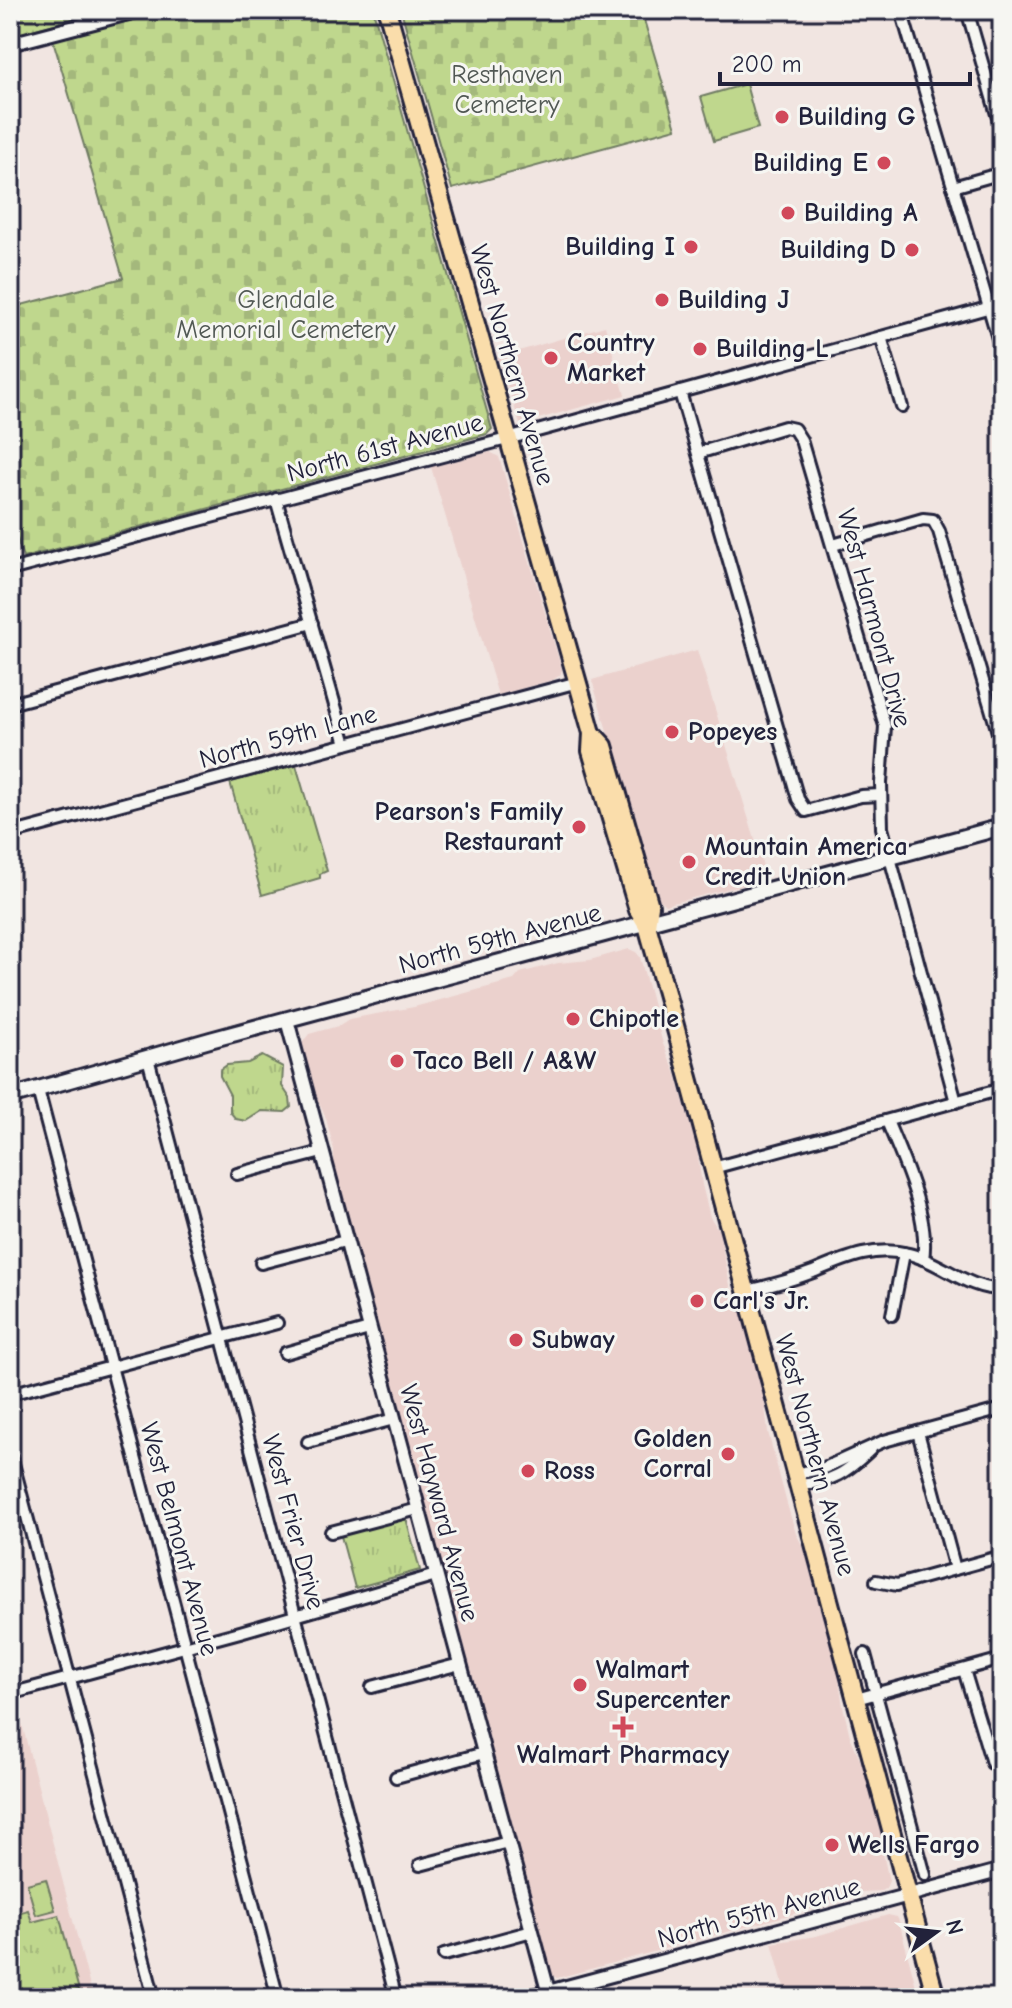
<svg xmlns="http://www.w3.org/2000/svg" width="1012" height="2008" font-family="'Comic Neue',sans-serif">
  <defs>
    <pattern id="grass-tufts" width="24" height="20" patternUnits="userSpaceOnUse" patternTransform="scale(2)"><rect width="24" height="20" fill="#bfd78d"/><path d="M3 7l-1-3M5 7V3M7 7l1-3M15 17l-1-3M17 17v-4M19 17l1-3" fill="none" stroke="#a4b87b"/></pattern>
    <pattern id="cemetery-stones" width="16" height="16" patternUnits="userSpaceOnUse" patternTransform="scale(2)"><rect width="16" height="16" fill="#bfd78d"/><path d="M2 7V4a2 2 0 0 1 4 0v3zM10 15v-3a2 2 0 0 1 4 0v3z" fill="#a4b87b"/></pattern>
  </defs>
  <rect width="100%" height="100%" fill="#f1e5e1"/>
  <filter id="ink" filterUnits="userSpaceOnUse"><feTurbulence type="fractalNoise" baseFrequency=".0125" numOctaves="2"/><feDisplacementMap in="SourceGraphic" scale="16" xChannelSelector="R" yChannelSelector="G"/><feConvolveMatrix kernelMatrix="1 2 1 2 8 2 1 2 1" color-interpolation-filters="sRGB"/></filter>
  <g filter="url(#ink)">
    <!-- built -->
    <g fill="#ebd1cd">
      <path d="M 605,326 L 625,395 L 520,424 L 498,357 Z"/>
      <path d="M 490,452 L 499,457 L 562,670 L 560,675 L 553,680 L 498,695 L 431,467 Z"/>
      <path d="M 697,650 L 767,879 L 665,905 L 656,896 L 592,680 Z"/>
      <path d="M 629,949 L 636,952 L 640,957 L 663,1044 L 676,1074 L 697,1149 L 702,1185 L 710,1217 L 719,1231 L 733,1300 L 740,1307 L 764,1398 L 768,1432 L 787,1504 L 796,1534 L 804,1548 L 838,1671 L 843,1707 L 850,1736 L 865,1771 L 883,1838 L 882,1849 L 889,1881 L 886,1888 L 881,1891 L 862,1892 L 826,1902 L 815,1908 L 557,1978 L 552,1975 L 334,1166 L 334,1150 L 326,1118 L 314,1092 L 302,1043 L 309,1034 L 338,1026 L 349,1019 L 414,1007 L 514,980 L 520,973 L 558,963 L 590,960 Z"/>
      <path d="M 16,1701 L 93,1998 L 10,1998 L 10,1703 Z"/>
      <path d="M 888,1915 L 897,1917 L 899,1921 L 919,1998 L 787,1998 L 772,1943 L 816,1936 Z"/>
    </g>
    <!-- grass -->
    <g fill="url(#grass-tufts)" stroke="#707c64" stroke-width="2">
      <path d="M 10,10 L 107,10 L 10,36 Z"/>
      <path d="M 296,765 L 327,871 L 320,874 L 320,878 L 262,895 L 230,782 Z"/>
      <path d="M 262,1056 L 283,1067 L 282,1086 L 290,1098 L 291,1107 L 285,1112 L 262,1111 L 246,1121 L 236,1119 L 230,1112 L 230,1095 L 220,1076 L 220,1070 L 227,1065 L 248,1063 Z"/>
      <path d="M 406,1518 L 420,1570 L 355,1588 L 341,1536 Z"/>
      <path d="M 28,1910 L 32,1922 L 59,1915 L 81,1998 L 15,1998 L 10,1980 L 10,1915 Z"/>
    </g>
    <!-- cemetery -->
    <g fill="url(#cemetery-stones)" stroke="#707c64" stroke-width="2">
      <path d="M 170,10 L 373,10 L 492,429 L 487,434 L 23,558 L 10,515 L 10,308 L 123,278 L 53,40 Z"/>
      <path d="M 401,10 L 641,10 L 676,128 L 452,189 Z"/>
    </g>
    <!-- pitch -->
    <g fill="#bfd78d" stroke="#707c64" stroke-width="2">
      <path d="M 746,84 L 758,128 L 714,141 L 701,97 Z"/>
      <path d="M 46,1879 L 55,1910 L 36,1915 L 27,1884 Z"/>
    </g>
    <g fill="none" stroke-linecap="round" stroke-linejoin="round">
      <!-- minor casing -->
      <g stroke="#22223b" stroke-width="16">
        <g id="minor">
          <path d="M 901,10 L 1002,352"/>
          <path d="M 967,10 L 1002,132"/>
          <path d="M 953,187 L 1002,173"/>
          <path d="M 10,294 L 12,300"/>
          <path d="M 881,337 L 902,407"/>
          <path d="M 680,392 L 798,799 L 806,811 L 861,796 L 881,795"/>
          <path d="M 698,453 L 785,427 L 794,429 L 801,440 L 885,726 L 881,783 L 882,828 L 956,1102"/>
          <path d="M 276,499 L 346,744"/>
          <path d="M 833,545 L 923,519 L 933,520 L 939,531 L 1002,746"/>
          <path d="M 10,570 L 541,430 L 1002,304"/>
          <path d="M 10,704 L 312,623"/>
          <path d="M 10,834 L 578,682"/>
          <path d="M 148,1058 L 396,1998"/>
          <path d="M 38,1090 L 278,1998"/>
          <path d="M 887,1121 C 903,1160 930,1216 923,1259"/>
          <path d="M 713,1168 L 1002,1089"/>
          <path d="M 237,1174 L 322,1152"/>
          <path d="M 261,1263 L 345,1241"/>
          <path d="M 747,1291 C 769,1286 792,1280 813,1272 C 844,1259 874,1245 909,1254 C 942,1262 967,1290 1002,1289"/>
          <path d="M 892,1315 L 904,1253"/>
          <path d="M 285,1353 L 369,1329"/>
          <path d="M 10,1394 L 277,1323"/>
          <path d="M 918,1432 L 955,1569"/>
          <path d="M 308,1442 L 394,1419"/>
          <path d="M 10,1452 L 154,1998"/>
          <path d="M 795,1474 L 824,1468 L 884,1441 L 1002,1409"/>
          <path d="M 798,1485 C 833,1482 846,1473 871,1449"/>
          <path d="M 331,1532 L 418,1509"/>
          <path d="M 876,1581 L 897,1585 L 1002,1556"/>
          <path d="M 865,1654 L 925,1875"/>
          <path d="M 964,1670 L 992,1763 L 1002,1763"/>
          <path d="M 372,1687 L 460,1664"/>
          <path d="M 10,1694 L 240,1632 L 436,1575"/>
          <path d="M 856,1699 L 1002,1659"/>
          <path d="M 396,1777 L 484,1753"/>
          <path d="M 420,1865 L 508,1842"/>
          <path d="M 444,1955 L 532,1931"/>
        </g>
      </g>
      <!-- tertiary casing -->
      <g stroke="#22223b" stroke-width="18">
        <g id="tertiary">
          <path d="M 10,44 L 140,10"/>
          <path d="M 287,1020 L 550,1998"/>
          <path d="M 526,1998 L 1002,1870"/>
        </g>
      </g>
      <!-- secondary casing -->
      <g stroke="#22223b" stroke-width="20">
        <path id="secondary" d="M 10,1097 L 210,1040 L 1002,827"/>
      </g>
      <!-- primary casing -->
      <g stroke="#22223b" stroke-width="22">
        <g id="primary">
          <path d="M 387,10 L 592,733 L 591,751 L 638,910 L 647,925 L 670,1007 L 936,1998"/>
          <path d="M 592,733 L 604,746 L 650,906 L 647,925"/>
        </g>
      </g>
      <!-- minor -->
      <use href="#minor" stroke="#f6f6f2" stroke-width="10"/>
      <!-- tertiary -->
      <use href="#tertiary" stroke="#f6f6f2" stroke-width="12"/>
      <!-- secondary -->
      <use href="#secondary" stroke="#f6f6f2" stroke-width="14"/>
      <!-- primary -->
      <use href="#primary" stroke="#faddab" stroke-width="16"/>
    </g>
  </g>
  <!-- markers -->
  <g fill="#d1495b" stroke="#f6f6f2" stroke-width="3">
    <circle cx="782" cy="117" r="8"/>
    <circle cx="884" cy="163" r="8"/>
    <circle cx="788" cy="213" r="8"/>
    <circle cx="691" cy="247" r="8"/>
    <circle cx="912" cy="250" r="8"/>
    <circle cx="662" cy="300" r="8"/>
    <circle cx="700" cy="349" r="8"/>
    <circle cx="551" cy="358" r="8"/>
    <circle cx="672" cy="732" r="8"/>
    <circle cx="579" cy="827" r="8"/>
    <circle cx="689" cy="862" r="8"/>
    <circle cx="573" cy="1019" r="8"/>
    <circle cx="397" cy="1061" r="8"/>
    <circle cx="697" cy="1301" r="8"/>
    <circle cx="516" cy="1340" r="8"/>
    <circle cx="728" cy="1454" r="8"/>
    <circle cx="528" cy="1471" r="8"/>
    <circle cx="580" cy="1685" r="8"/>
    <path d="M619 1715h8v8h8v8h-8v8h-8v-8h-8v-8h8z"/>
    <circle cx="832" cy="1845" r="8"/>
  </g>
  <g text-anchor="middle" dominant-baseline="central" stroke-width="6" stroke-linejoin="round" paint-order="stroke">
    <!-- park labels -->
    <g font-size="26" fill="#515854" stroke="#f6f6f2">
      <text x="507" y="75">Resthaven<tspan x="507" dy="30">Cemetery</tspan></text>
      <text x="286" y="300">Glendale<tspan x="286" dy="30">Memorial Cemetery</tspan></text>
    </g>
    <!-- poi labels -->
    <g font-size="26" font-weight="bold" fill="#22223b" stroke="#f6f6f2" text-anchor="start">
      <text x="798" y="117">Building G</text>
      <text x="868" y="163" text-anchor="end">Building E</text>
      <text x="804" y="213">Building A</text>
      <text x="675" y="247" text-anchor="end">Building I</text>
      <text x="896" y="250" text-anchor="end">Building D</text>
      <text x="678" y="300">Building J</text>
      <text x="567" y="343">Country<tspan x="567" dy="30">Market</tspan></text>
      <text x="716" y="349">Building L</text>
      <text x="688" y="732">Popeyes</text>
      <text x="563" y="812" text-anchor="end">Pearson's Family<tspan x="563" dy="30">Restaurant</tspan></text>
      <text x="705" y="847">Mountain America<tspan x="705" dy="30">Credit Union</tspan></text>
      <text x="589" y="1019">Chipotle</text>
      <text x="413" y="1061">Taco Bell / A&amp;W</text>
      <text x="713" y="1301">Carl's Jr.</text>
      <text x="532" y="1340">Subway</text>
      <text x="712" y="1439" text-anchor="end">Golden<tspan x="712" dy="30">Corral</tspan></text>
      <text x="544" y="1471">Ross</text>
      <text x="596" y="1670">Walmart<tspan x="596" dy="30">Supercenter</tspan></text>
      <text x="623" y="1755" text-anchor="middle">Walmart Pharmacy</text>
      <text x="848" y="1845">Wells Fargo</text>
    </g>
    <!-- street labels -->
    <g font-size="26" fill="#22223b" stroke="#f6f6f2">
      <text transform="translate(512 365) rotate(74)">West Northern Avenue</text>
      <text transform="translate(385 448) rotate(-15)">North 61st Avenue</text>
      <text transform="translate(874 618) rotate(75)">West Harmont Drive</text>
      <text transform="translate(288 737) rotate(-15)">North 59th Lane</text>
      <text transform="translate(500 939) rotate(-15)">North 59th Avenue</text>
      <text transform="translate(815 1455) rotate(75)">West Northern Avenue</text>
      <text transform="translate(439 1503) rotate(75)">West Hayward Avenue</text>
      <text transform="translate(293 1522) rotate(75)">West Frier Drive</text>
      <text transform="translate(179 1539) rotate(75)">West Belmont Avenue</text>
      <text transform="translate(759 1913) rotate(-15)">North 55th Avenue</text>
    </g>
  </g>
  <!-- margin -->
  <rect width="1012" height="2008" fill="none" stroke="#f6f6f2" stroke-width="40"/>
  <rect x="20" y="20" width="972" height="1968" fill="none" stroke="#22223b" stroke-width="3" filter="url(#ink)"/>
  <!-- north arrow -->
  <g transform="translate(936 1932) rotate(75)" stroke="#f6f6f2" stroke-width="6" paint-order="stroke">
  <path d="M0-6L14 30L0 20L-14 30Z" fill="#22223b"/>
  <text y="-12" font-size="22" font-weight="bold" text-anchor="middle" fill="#22223b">N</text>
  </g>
  <!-- scale -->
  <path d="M720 72v12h250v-12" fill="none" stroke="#22223b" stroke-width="4"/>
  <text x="732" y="72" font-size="24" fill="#22223b" stroke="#f6f6f2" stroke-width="6" paint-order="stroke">200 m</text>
</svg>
